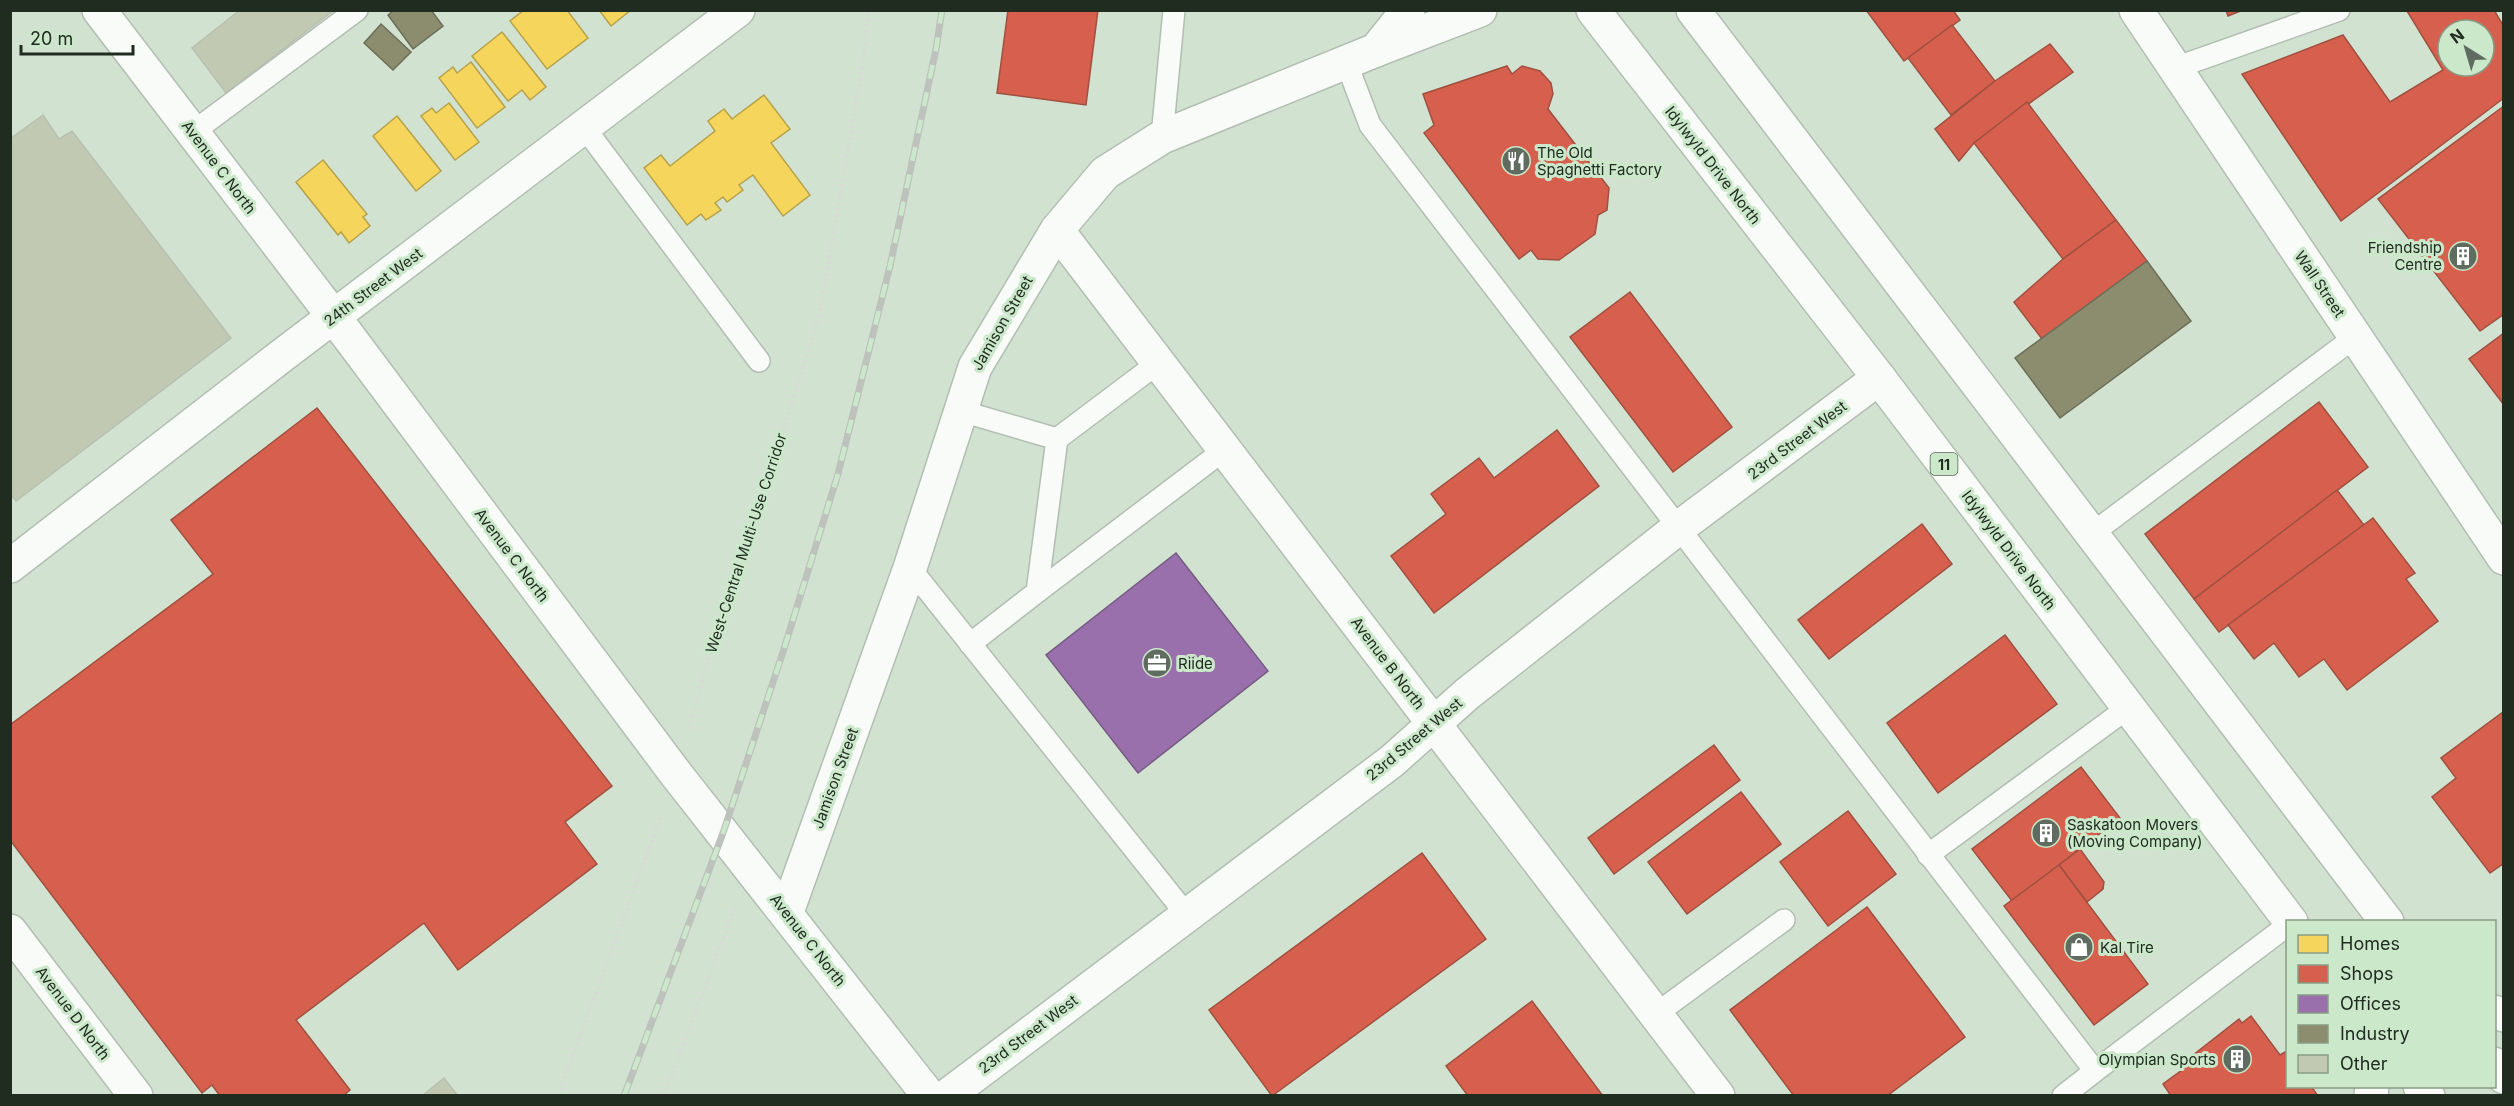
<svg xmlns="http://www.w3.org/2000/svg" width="2514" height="1106" font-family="Inter,sans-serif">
  <rect width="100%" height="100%" fill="#d2e2d1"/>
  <!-- homes -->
  <g fill="#f6d55c" stroke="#b6a24a" stroke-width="1.5">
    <path d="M 524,10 L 567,10 L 588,38 L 547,69 L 510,21 Z"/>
    <path d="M 599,10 L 631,10 L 611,26 Z"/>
    <path d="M 502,32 L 546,87 L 530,100 L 522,90 L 508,101 L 472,56 Z"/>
    <path d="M 471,62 L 505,107 L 477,128 L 439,78 L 453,67 L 457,73 Z"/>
    <path d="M 764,95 L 790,129 L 771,143 L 810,195 L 783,216 L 753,175 L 739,185 L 743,190 L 727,202 L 723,197 L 715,203 L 721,210 L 706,220 L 701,214 L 687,225 L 644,168 L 661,155 L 670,166 L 715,131 L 708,121 L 724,109 L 732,119 Z"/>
    <path d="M 449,103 L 479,142 L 455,160 L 421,116 L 432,108 L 436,113 Z"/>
    <path d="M 397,116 L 441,171 L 416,191 L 373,136 Z"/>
    <path d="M 323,160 L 367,214 L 363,217 L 370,226 L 349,243 L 341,232 L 338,235 L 296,182 Z"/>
  </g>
  <!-- shops -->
  <g fill="#d6604d" stroke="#a05040" stroke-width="1.5" fill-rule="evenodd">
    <path d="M 1008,10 L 1098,10 L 1086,105 L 997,93 Z"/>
    <path d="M 1866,10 L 1953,10 L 1960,20 L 1904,61 Z"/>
    <path d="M 2226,10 L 2243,10 L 2228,16 Z"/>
    <path d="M 2494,10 L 2504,27 L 2504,98 L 2341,221 L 2242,74 L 2343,35 L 2390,102 L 2443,70 L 2407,11 ZM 2448,30 L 2484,30 L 2484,66 L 2448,66 Z"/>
    <path d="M 1952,25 L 1995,81 L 1951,115 L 1908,58 Z"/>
    <path d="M 2050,44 L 2073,72 L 1974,143 L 1959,161 L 1935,129 L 1995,81 Z"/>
    <path d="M 1507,66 L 1512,74 L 1522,66 L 1540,71 L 1551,83 L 1553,94 L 1548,109 L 1609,188 L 1607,210 L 1598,215 L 1595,234 L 1559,260 L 1538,259 L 1531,250 L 1519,259 L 1424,133 L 1434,125 L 1423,94 Z"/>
    <path d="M 2027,102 L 2116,220 L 2063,259 L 1974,143 Z"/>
    <path d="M 2504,106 L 2504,314 L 2480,331 L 2378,199 Z"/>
    <path d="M 2116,220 L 2147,261 L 2042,339 L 2014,302 L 2063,259 Z"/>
    <path d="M 1630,292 L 1732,427 L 1673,472 L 1570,337 Z"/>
    <path d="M 2504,333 L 2504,405 L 2469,359 Z"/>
    <path d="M 2319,402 L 2368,467 L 2194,599 L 2145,534 Z"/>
    <path d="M 317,408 L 612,786 L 565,822 L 597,864 L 458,970 L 424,923 L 296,1020 L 350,1090 L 343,1096 L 220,1096 L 212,1085 L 202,1093 L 10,840 L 10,725 L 213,574 L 171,520 Z"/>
    <path d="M 1557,430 L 1599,486 L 1434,613 L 1391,556 L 1446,514 L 1431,494 L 1479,458 L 1494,478 Z"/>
    <path d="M 2337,490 L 2364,525 L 2219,632 L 2194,599 Z"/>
    <path d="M 2373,518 L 2415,573 L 2406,579 L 2438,621 L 2347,690 L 2324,659 L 2299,677 L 2274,643 L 2254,659 L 2228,625 Z"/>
    <path d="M 1922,524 L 1952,564 L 1829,659 L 1798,620 Z"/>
    <path d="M 2005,635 L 2057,704 L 1938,793 L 1887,723 Z"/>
    <path d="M 2503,712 L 2504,863 L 2490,873 L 2432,797 L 2456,778 L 2441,758 Z"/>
    <path d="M 1714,745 L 1740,780 L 1614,874 L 1588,838 Z"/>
    <path d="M 2081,767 L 2120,818 L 2012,901 L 1972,849 Z"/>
    <path d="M 1741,792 L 1781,844 L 1687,914 L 1648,862 Z"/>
    <path d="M 1848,811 L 1896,874 L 1828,926 L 1780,862 Z"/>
    <path d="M 2080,849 L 2104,882 L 2103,889 L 2087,902 L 2059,865 Z"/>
    <path d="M 1422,853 L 1486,939 L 1272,1096 L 1209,1010 Z"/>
    <path d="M 2059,865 L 2148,984 L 2094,1025 L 2004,906 Z"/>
    <path d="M 1867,907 L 1965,1037 L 1887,1096 L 1794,1096 L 1730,1010 Z"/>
    <path d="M 1532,1001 L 1603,1096 L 1468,1096 L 1446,1066 Z"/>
    <path d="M 2251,1016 L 2280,1055 L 2285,1052 L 2288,1056 L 2288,1086 L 2311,1086 L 2318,1096 L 2171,1096 L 2163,1084 L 2186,1067 L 2183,1063 L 2239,1019 L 2242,1023 Z"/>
  </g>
  <!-- offices -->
  <path fill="#9970ab" stroke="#755c82" stroke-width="1.5" d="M 1176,553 L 1268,671 L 1138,773 L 1046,655 Z"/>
  <!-- industry -->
  <g fill="#8c8c6e" stroke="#6c6f57" stroke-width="1.5">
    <path d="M 394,10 L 431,10 L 443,26 L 413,49 L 388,15 Z"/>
    <path d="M 381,24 L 411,52 L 393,70 L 364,43 Z"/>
    <path d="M 2147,261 L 2191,321 L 2060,418 L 2015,358 Z"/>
  </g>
  <!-- building -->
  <g fill="#c2c9b3" stroke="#b8c0b1" stroke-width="1.5">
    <path d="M 240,10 L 334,10 L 226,93 L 192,48 Z"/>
    <path d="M 43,115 L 59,139 L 72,131 L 231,338 L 16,501 L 10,494 L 10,139 Z"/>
    <path d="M 444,1078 L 458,1096 L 422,1096 Z"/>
  </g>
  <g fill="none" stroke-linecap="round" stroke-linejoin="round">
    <!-- lane casing -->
    <g stroke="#b2beb1" stroke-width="24">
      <g id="lane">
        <path d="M 1346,62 L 1370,125 L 2095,1071 L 2063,1096"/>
        <path d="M 2175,68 L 2339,10"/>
        <path d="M 584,127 L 759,361"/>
        <path d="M 193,132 L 357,10"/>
        <path d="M 1162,137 L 1174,10"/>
        <path d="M 961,411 L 1057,439 L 1037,592 L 970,644"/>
        <path d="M 1057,439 L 1158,363"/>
        <path d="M 2090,535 L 2355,337"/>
        <path d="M 910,568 L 1186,914"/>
        <path d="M 1037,592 L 1224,450"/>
        <path d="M 1928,855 L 2129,707"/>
        <path d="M 1656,1014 L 1784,920"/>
        <path d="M 2095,1071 L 2288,925"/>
      </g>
    </g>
    <!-- street casing -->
    <g stroke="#b2beb1" stroke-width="36">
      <g id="street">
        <path d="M 99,10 L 334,317 L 676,774 L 929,1096"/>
        <path d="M 2136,10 L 2504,558"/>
        <path d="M 1057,230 L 1718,1096"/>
        <path d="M 10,566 L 284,354 L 738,10"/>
        <path d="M 787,912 L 910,568 L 975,367 L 1057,230 L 1105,173 L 1162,137 L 1376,50 L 1480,10"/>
        <path d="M 10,931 L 136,1096"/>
        <path d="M 947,1096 L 1392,761 L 1467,694 L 1677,529 L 1879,378"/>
      </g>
    </g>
    <!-- primary casing -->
    <g stroke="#b2beb1" stroke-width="36">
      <g id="primary">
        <path d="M 1593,10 L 1879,378 L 2291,922"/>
        <path d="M 1693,10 L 2387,922"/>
        <path d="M 1376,50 L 1408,10"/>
        <path d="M 2494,1012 L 2504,1015"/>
        <path d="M 2494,1064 L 2504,1077"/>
        <path d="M 2420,1086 L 2428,1096"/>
        <path d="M 2371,1096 L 2372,1086"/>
      </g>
    </g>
    <!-- path -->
    <g stroke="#d6dbd5" stroke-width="4" stroke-dasharray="3 3" stroke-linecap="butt">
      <path d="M 689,729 L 724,600 L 793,401 L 820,312 L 862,69 L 868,10"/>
      <path d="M 558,1096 L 662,814"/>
      <path d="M 664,1096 L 735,907"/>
    </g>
    <!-- lane -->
    <use href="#lane" stroke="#f8fbf8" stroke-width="21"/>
    <!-- street -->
    <use href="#street" stroke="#f8fbf8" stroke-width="33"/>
    <!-- primary -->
    <use href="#primary" stroke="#f8fbf8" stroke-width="33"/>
    <!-- rail casing -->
    <g stroke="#bec2bd" stroke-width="7">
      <path id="rail" d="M 624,1096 L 723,833 L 783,652 L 838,474 L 890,266 L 936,49 L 942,10"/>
    </g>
    <!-- rail -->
    <use href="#rail" stroke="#cce8cb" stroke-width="4.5" stroke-dasharray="14" stroke-linecap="butt"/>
  </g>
  <!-- icons -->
  <defs>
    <g id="restaurant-disc" transform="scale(1.5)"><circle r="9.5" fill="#5f6c5f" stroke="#cce8cb"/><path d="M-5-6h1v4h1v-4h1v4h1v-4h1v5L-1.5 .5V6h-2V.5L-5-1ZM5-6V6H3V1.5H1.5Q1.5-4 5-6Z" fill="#fff"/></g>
    <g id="building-disc" transform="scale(1.5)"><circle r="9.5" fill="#5f6c5f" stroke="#cce8cb"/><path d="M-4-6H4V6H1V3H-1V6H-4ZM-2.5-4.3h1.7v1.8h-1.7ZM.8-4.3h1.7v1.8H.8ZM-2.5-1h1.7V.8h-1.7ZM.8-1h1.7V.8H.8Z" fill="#fff"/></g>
    <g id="office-disc" transform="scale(1.5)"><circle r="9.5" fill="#5f6c5f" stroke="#cce8cb"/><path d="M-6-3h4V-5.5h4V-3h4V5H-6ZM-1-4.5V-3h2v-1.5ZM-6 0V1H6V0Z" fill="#fff"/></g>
    <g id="shop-disc" transform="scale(1.5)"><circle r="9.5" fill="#5f6c5f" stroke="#cce8cb"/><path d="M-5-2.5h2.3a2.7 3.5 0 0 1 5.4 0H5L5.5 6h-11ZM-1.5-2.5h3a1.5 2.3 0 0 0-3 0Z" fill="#fff"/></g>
  </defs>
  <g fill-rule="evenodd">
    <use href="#restaurant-disc" x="1516" y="161"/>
    <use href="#building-disc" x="2463" y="256"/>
    <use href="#office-disc" x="1157" y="663"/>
    <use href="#building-disc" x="2046" y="833"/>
    <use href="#shop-disc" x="2079" y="947"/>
    <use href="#building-disc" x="2237" y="1059"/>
  </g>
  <g text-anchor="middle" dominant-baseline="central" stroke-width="6" stroke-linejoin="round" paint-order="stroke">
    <!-- shield labels -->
    <rect fill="#cce8cb" stroke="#546454" stroke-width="1.5" x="1930.5" y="453" width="27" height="22" rx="4.5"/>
    <g font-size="14" font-weight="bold" fill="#212c21">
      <text x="1944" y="464">11</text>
    </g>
    <!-- poi labels -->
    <g font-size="15" fill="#212c21" stroke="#cce8cb" text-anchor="start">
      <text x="1537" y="152">The Old<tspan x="1537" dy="17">Spaghetti Factory</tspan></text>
      <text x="2442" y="247" text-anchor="end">Friendship<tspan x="2442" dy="17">Centre</tspan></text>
      <text x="1178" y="663">Riide</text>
      <text x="2067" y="824">Saskatoon Movers<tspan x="2067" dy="17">(Moving Company)</tspan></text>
      <text x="2100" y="947">Kal Tire</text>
      <text x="2216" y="1059" text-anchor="end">Olympian Sports</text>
    </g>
    <!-- street labels -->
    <g font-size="15" fill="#212c21" stroke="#cce8cb">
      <text transform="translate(1713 165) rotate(52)">Idylwyld Drive North</text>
      <text transform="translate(219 167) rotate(53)">Avenue C North</text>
      <text transform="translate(2320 284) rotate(56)">Wall Street</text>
      <text transform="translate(373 287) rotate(-37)">24th Street West</text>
      <text transform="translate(1002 323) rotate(-60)">Jamison Street</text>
      <text transform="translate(1797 440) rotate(-37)">23rd Street West</text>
      <text transform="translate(746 543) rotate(-72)">West-Central Multi-Use Corridor</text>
      <text transform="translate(2009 550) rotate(53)">Idylwyld Drive North</text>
      <text transform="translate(512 555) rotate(53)">Avenue C North</text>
      <text transform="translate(1388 663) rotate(53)">Avenue B North</text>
      <text transform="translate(1414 739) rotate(-40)">23rd Street West</text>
      <text transform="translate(835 778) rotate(-70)">Jamison Street</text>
      <text transform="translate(808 940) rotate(52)">Avenue C North</text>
      <text transform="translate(73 1013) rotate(53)">Avenue D North</text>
      <text transform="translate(1028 1034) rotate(-37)">23rd Street West</text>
    </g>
  </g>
  <!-- border -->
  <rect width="2514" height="1106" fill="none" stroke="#212c21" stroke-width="24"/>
  <!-- legend -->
  <rect x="2286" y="920" width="210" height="168" fill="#cce8cb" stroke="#889d87" stroke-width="1.5"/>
  <rect x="2298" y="935" width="30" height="18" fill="#f6d55c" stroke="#889d87" stroke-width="1.5"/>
  <text x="2340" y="950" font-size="18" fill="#212c21">Homes</text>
  <rect x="2298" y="965" width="30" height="18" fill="#d6604d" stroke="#889d87" stroke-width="1.5"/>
  <text x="2340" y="980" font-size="18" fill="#212c21">Shops</text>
  <rect x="2298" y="995" width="30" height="18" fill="#9970ab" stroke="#889d87" stroke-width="1.5"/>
  <text x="2340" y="1010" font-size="18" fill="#212c21">Offices</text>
  <rect x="2298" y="1025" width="30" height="18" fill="#8c8c6e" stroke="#889d87" stroke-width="1.5"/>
  <text x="2340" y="1040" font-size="18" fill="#212c21">Industry</text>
  <rect x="2298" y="1055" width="30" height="18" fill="#c2c9b3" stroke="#889d87" stroke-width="1.5"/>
  <text x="2340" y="1070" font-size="18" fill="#212c21">Other</text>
  <!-- north arrow -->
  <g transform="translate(2466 48) rotate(323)"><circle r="28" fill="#cce8cb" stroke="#889d87" stroke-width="1.5"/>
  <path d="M0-4.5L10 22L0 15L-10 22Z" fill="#5f6c5f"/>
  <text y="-9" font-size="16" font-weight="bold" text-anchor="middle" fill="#212c21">N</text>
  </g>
  <!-- scale -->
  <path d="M21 45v9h112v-9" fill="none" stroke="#212c21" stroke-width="3"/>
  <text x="30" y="45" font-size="18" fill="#212c21" stroke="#cce8cb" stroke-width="4.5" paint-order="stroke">20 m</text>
</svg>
